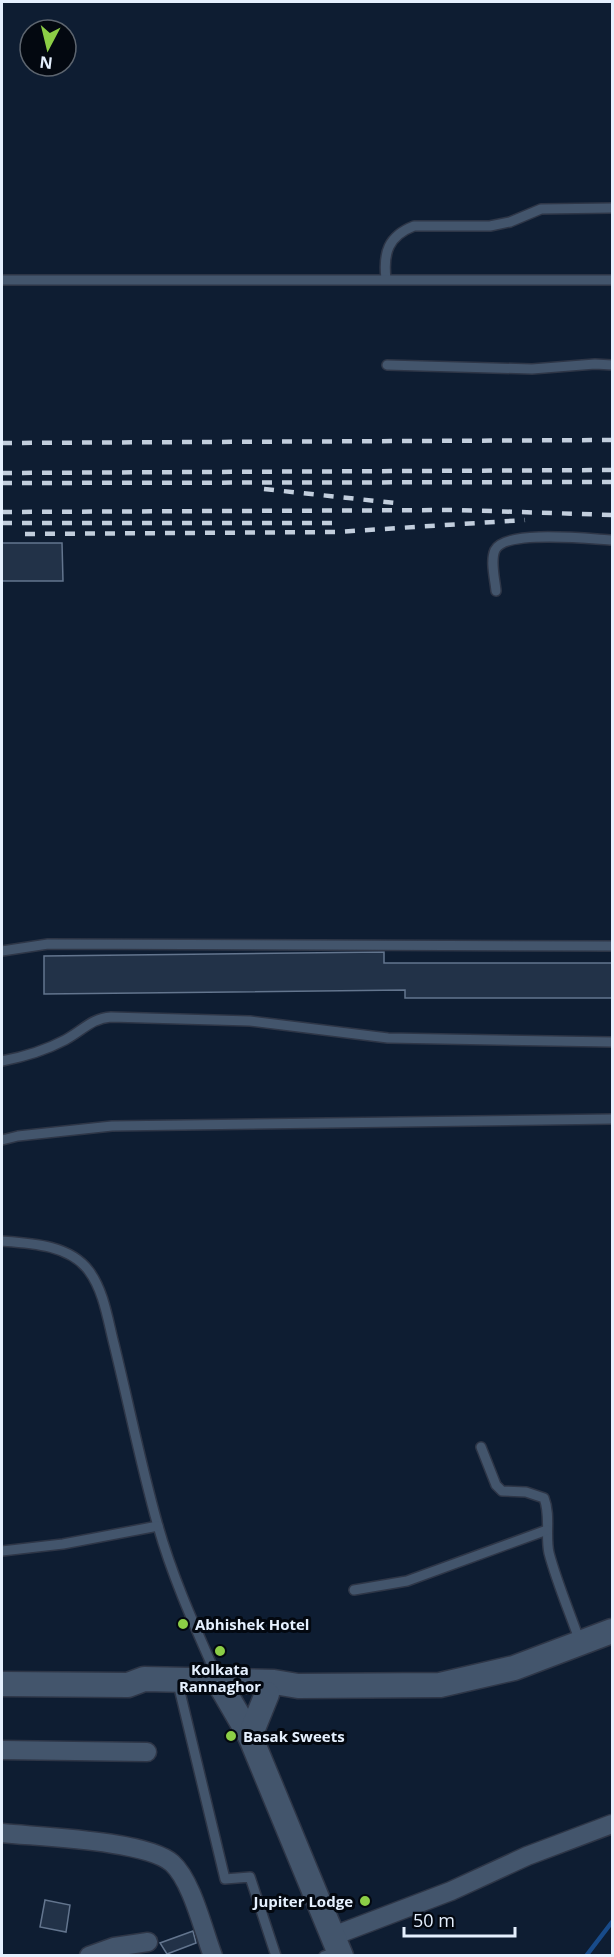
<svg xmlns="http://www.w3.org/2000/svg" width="614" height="1957" font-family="'Open Sans',sans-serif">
  <rect width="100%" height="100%" fill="#0e1d32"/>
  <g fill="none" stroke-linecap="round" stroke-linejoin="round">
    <!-- stream -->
    <path stroke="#184b8a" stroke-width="4.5" d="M 586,1956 L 612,1922"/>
  </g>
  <!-- building -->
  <g fill="#223248" stroke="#63758e" stroke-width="1.5">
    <path d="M 2,543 L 62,543 L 63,581 L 2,581 Z"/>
    <path d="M 384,952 L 384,963 L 612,963 L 612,998 L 405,998 L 405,990 L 44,994 L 44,956 Z"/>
    <path d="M 45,1900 L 70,1905 L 66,1932 L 40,1927 Z"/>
    <path d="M 193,1931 L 196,1943 L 167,1954 L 160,1943 Z"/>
  </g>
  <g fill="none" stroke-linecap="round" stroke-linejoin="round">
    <!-- lane casing -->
    <g stroke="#2e3647" stroke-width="12">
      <g id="lane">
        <path d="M 386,279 C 383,253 388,236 414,226 L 490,226 L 510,222 L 541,209 L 612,208"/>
        <path d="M 2,280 L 612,280"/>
        <path d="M 387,365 L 532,369 L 595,364 L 612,365"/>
        <path d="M 496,591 C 495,579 490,561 495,550 C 505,529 591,539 612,540"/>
        <path d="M 2,951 L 48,944 L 612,946"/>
        <path d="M 2,1061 C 23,1057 46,1050 65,1040 C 82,1031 92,1018 111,1017 L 250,1021 L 388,1038 L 612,1042"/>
        <path d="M 2,1140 L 18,1136 L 112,1126 L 612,1119"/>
        <path d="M 2,1241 C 31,1243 70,1245 89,1271 C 104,1291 108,1321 114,1344 C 129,1405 141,1466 158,1526 C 173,1579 196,1629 218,1679"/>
        <path d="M 481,1447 L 496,1485 L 502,1491 L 526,1492 L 544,1498 C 551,1516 545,1535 549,1553 C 557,1583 570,1613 580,1642"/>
        <path d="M 2,1551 L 63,1544 L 158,1526"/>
        <path d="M 354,1590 L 407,1581 L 547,1530"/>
        <path d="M 180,1692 L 225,1879 L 250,1877 L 276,1956"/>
        <path d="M 324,1956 L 339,1951"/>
      </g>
    </g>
    <!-- street casing -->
    <g stroke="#2e3647" stroke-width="21">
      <g id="street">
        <path d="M 2,1750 L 147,1752"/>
        <path d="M 2,1833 C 39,1837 146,1840 172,1863 C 192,1881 203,1930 213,1956"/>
        <path d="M 333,1936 L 451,1891 L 527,1856 L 612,1824"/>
        <path d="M 89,1956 L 114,1947 L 148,1942"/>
      </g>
    </g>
    <!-- secondary casing -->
    <g stroke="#2e3647" stroke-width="27">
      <g id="secondary">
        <path d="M 218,1681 L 250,1736 L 341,1956"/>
        <path d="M 2,1684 L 128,1685 L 144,1679 L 274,1682 L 298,1686 L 440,1685 L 514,1668 L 612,1631"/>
        <path d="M 250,1736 L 267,1694"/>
      </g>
    </g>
    <!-- lane -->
    <use href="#lane" stroke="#43556c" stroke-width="9"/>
    <!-- street -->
    <use href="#street" stroke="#43556c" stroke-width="18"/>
    <!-- secondary -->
    <use href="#secondary" stroke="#43556c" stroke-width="24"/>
    <!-- rail -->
    <g stroke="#c2cedd" stroke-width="4.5" stroke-dasharray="10 10" stroke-linecap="butt">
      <path d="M 2,443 L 612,440"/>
      <path d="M 2,473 L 612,470"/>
      <path d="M 2,483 L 612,482"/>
      <path d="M 264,489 L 395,503"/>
      <path d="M 2,512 L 458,510 L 612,515"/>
      <path d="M 2,523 L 335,523"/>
      <path d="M 25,534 L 336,532 L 525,520"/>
    </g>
  </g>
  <!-- markers -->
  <g fill="#8cce46" stroke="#030810" stroke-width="2">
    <circle cx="183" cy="1624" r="6"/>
    <circle cx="220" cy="1651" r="6"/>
    <circle cx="231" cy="1736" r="6"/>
    <circle cx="365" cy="1901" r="6"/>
  </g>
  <g text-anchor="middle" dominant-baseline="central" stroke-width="6" stroke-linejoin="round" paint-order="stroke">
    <!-- poi labels -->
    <g font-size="15" font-weight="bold" fill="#e5f0fe" stroke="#030810" text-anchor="start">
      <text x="195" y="1624">Abhishek Hotel</text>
      <text x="220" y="1669" text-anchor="middle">Kolkata<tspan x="220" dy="17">Rannaghor</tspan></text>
      <text x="243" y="1736">Basak Sweets</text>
      <text x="353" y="1901" text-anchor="end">Jupiter Lodge</text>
    </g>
  </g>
  <!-- border -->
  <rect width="614" height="1957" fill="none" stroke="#e5f0fe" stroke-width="6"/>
  <!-- north arrow -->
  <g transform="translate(48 48) rotate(187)"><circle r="28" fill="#030810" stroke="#5d656f" stroke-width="1.5"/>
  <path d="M0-4.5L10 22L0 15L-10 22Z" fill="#8cce46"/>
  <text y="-9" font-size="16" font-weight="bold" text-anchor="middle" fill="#e5f0fe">N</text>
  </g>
  <!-- scale -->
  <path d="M404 1927v9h111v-9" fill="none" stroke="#e5f0fe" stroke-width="3"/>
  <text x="413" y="1927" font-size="18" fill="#e5f0fe" stroke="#030810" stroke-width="4.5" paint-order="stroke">50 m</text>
</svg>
